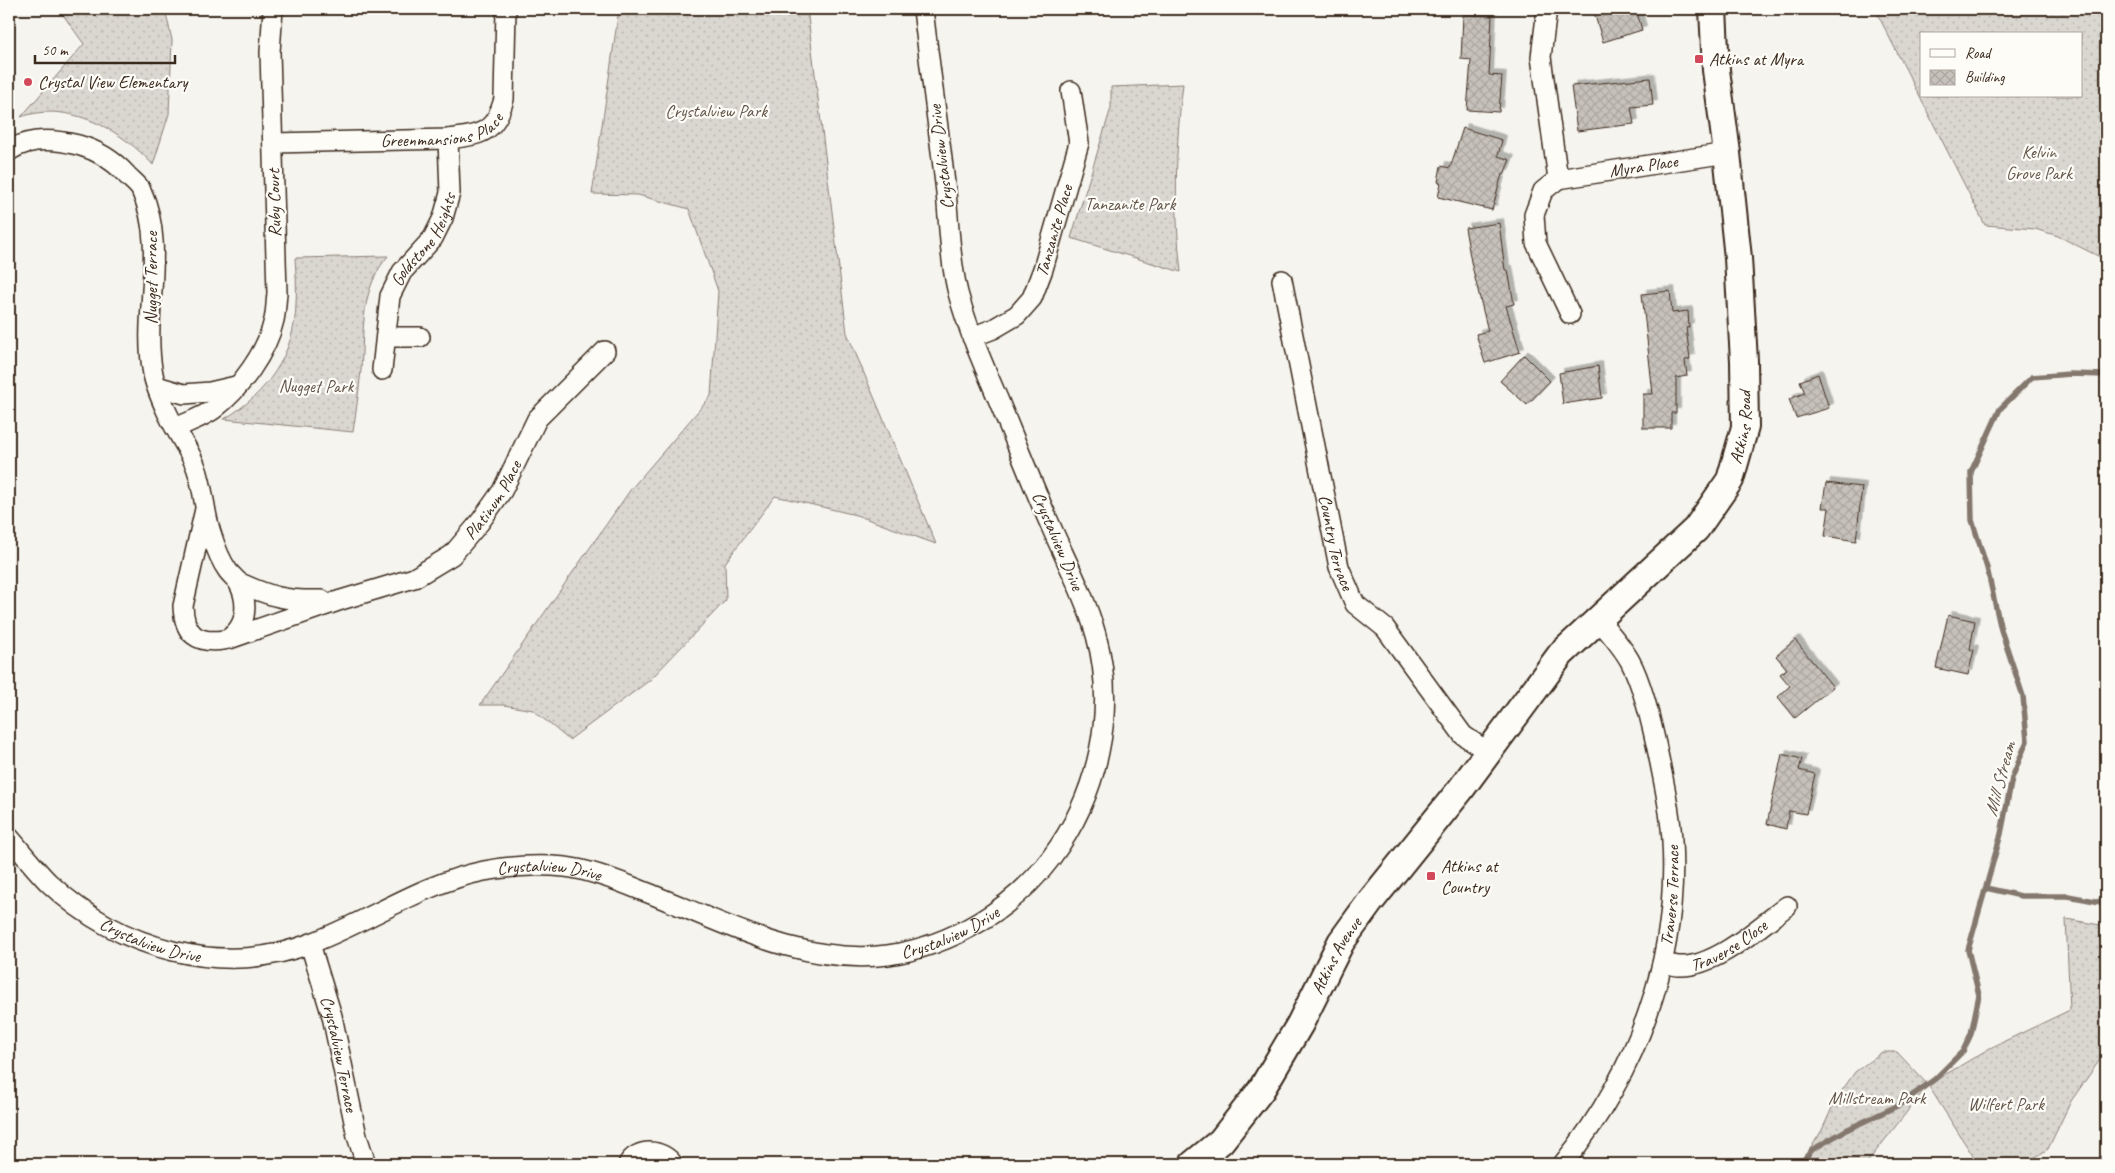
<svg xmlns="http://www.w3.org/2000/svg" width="2115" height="1173" font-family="Caveat,sans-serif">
  <defs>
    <pattern id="grass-dots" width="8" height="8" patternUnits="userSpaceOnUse" patternTransform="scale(1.25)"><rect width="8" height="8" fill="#dad6d0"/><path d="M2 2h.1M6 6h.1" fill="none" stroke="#bcb8b2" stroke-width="1.8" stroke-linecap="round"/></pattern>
    <pattern id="building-cross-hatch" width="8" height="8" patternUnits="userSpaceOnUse" patternTransform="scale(1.25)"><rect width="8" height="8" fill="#c7c1bb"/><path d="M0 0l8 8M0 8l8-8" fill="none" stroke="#aca6a0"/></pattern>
    <filter id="shadow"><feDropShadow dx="4.5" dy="-4.5" stdDeviation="0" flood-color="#0004"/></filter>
  </defs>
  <rect width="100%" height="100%" fill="#f5f4ee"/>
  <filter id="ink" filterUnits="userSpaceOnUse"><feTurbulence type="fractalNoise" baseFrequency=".02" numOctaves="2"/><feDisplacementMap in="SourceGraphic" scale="10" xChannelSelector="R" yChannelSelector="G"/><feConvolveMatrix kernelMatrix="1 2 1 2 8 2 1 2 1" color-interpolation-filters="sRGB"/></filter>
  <g filter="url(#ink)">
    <!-- grass -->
    <g fill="url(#grass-dots)" stroke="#8a8077" fill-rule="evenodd">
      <path d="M 61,9 L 165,9 L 172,40 L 169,114 L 153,165 C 122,130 68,100 21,117 L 84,44 L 61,12 Z"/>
      <path d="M 619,9 L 807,9 L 847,333 L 936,544 L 856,515 L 775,496 L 725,563 L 726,600 L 650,680 L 569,740 L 533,710 L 504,705 L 480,705 L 631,489 L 711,396 L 718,291 L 689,209 L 638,195 L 592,194 Z"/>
      <path d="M 1902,9 L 2106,9 L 2106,260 L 2058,236 L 2035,229 L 1985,225 L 1877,13 ZM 1921,34 L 2081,34 L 2081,96 L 1921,96 Z"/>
      <path d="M 1183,84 C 1175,147 1174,209 1181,272 L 1071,238 L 1111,108 L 1111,87 Z"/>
      <path d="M 388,256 C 360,289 364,330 361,370 C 359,391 356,412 353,432 L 224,419 C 266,395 295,354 296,304 C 297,289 296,273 295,258 Z"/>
      <path d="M 2066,919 L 2106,926 L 2106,1051 L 2071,1101 L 2048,1149 L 2025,1164 L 1978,1164 L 1928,1085 L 1866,1164 L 1801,1164 L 1822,1130 L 1836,1099 L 1855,1072 L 1882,1052 L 1897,1052 L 1928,1085 L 1990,1048 L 2070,1010 Z"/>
    </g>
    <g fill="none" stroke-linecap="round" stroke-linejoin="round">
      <!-- stream -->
      <g stroke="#84786e" stroke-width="5.5">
        <path d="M 1986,888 L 2021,896 L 2068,896 L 2106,903"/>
        <path d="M 1800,1164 L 1812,1150 L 1846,1130 L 1899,1105 L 1935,1079 L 1963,1051 L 1971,1034 L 1979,995 L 1968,950 L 2001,834 L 2012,778 L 2027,741 L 2023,696 L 2001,630 L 1987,568 L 1972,520 L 1971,472 L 2000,409 L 2032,377 L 2070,374 L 2106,375"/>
      </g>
    </g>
    <!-- building -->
    <g fill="url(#building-cross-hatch)" stroke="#3b2a1e" filter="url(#shadow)">
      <path d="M 1593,9 L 1636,9 L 1642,30 L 1603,42 Z"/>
      <path d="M 1463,15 L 1492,16 L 1489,75 L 1502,76 L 1499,112 L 1467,110 L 1471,60 L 1461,59 Z"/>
      <path d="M 1650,78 L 1653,105 L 1631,107 L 1634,124 L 1577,131 L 1571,86 Z"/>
      <path d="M 1463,128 L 1502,140 L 1498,156 L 1510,160 L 1504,174 L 1502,174 L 1492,210 L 1438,197 L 1441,183 L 1438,182 L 1441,166 L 1450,168 Z"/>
      <path d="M 1499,223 L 1505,270 L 1508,270 L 1514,304 L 1506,306 L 1520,352 L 1485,363 L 1476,334 L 1488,331 L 1471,262 L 1465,228 Z"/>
      <path d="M 1670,291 L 1672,313 L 1688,311 L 1689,327 L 1686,328 L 1690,359 L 1685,360 L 1687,376 L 1676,378 L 1676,413 L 1671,413 L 1671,428 L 1643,428 L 1643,394 L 1653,394 L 1642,294 Z"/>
      <path d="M 1524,355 L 1550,381 L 1527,405 L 1500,381 Z"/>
      <path d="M 1598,366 L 1602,398 L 1563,404 L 1559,373 Z"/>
      <path d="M 1818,374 L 1829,408 L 1796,418 L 1789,399 L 1805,393 L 1800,381 Z"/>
      <path d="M 1826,483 L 1862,487 L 1856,541 L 1825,536 L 1829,508 L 1822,508 Z"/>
      <path d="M 1948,615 L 1975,621 L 1970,649 L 1974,650 L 1968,675 L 1936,668 Z"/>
      <path d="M 1795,640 L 1833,687 L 1795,718 L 1778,697 L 1790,686 L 1780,674 L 1787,669 L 1776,656 Z"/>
      <path d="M 1782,754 L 1802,759 L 1799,770 L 1815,774 L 1806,814 L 1789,811 L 1786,829 L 1767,824 Z"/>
    </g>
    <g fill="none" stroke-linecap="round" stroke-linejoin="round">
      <!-- street casing -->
      <g stroke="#3b2a1e" stroke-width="22">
        <g id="street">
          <path d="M 1546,17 L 1541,57 L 1558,179"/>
          <path id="s1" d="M 273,143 L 448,139 C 481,135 495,133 504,99 L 506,9"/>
          <path d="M 9,151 C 29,137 55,139 78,145 C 96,150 112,159 126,174 C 130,179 138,184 141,190 C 168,248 141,314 153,374 C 155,385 161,399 166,410 C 174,429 188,447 196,467 C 204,488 204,511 211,533 C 215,546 220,560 228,571 C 231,575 235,578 238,582 C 247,597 248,619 236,632 C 232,636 230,639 224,640 C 197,644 184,634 183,606 L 205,509"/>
          <path id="s2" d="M 1282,280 L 1339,567 L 1355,604 L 1385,628 L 1463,735 L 1488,752"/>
          <path id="s3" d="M 1570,314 L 1536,243 L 1534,215 L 1543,191 L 1558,179 L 1727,153"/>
          <path d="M 386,337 L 420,337"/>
          <path id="s4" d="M 972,337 L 993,329 L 1017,315 L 1032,298 L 1043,269 L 1079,143 L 1071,91"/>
          <path id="s5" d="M 382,370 L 390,296 L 402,272 L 433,238 L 443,218 L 450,193 L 448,139"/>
          <path d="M 157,386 L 184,394 L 210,392 L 236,386"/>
          <path d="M 176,428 C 188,422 203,417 214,409 C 240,389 267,352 274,320 C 276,311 276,302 277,293 L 270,52 L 273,9"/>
          <path d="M 238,582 C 271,597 286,601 322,600"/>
          <path id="s6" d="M 229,639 L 341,600 L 414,578 L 452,555 L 480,522 L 502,491 L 537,419 L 605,351"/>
          <path id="s7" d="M 9,837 C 22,852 35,869 49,883 C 119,949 223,979 314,942 C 371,920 423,883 484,871 C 511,866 537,864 565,867 C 591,870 619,881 643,891 C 721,921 801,966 888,955 C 951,946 1013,909 1051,858 C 1098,795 1117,712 1096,635 C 1085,596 1065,559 1049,522 C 1031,481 1015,440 998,399 C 983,364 968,330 958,293 C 950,262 949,224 946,192 C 939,131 930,70 923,9"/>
          <path id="s8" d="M 310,944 L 332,1016 L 357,1136 L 366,1164"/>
          <path id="s9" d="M 1664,963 C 1669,964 1674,966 1679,966 C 1715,968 1760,926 1787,906"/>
          <path d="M 628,1164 C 638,1147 662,1149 673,1164"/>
          <path id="s10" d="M 1563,1164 C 1637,1072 1679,961 1672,841 C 1671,815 1665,788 1660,763 C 1654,733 1644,687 1630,661 C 1621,645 1609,632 1598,619"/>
        </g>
      </g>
      <!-- secondary casing -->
      <g stroke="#3b2a1e" stroke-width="30">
        <g id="secondary">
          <path id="s11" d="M 1193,1164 L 1221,1141 L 1261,1090 L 1300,1024 L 1341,942 L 1370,902 L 1461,789 L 1561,654 L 1696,529 L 1730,480 L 1745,427 L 1744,361 L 1738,258 L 1727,153 L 1716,70 L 1713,9"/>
        </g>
      </g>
      <!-- street -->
      <use href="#street" stroke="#fdfcf7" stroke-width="19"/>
      <!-- secondary -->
      <use href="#secondary" stroke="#fdfcf7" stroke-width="26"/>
    </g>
  </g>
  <!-- markers -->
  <g fill="#d1495b" stroke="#fdfcf7" stroke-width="2">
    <rect x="1694" y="54" width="10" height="10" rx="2.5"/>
    <circle cx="28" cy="82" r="5"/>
    <rect x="1426" y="871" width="10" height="10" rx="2.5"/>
  </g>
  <g text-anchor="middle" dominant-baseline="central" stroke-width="4.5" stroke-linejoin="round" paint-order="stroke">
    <!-- poi labels -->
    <g font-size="18" fill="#3b2a1e" stroke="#fdfcf7" text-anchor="start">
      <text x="1709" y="59">Atkins at Myra</text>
      <text x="38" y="82">Crystal View Elementary</text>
      <text x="1441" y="866">Atkins at<tspan x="1441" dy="21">Country</tspan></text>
    </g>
    <!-- park labels -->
    <g font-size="18" fill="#63554a" stroke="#fdfcf7">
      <text x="716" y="111">Crystalview Park</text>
      <text x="2039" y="152">Kelvin<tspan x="2039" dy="21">Grove Park</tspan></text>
      <text x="1130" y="204">Tanzanite Park</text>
      <text x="316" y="386">Nugget Park</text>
      <text x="1877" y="1098">Millstream Park</text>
      <text x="2006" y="1104">Wilfert Park</text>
    </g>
    <!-- street labels -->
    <g font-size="18" fill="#3b2a1e" stroke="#fdfcf7">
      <text stroke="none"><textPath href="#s1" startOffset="171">Greenmansions Place</textPath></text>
      <text transform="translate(941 157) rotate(-97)">Crystalview Drive</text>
      <text stroke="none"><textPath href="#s3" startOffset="238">Myra Place</textPath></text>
      <text transform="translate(274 203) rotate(-91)">Ruby Court</text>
      <text stroke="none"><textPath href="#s4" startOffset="144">Tanzanite Place</textPath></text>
      <text stroke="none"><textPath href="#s5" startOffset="141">Goldstone Heights</textPath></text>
      <text transform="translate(151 278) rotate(-90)">Nugget Terrace</text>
      <text stroke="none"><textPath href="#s11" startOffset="930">Atkins Road</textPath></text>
      <text stroke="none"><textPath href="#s6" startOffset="308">Platinum Place</textPath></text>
      <text transform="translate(1058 541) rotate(67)">Crystalview Drive</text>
      <text stroke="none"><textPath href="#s2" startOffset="268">Country Terrace</textPath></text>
      <text stroke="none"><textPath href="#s7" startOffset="598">Crystalview Drive</textPath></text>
      <text stroke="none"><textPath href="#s10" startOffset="294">Traverse Terrace</textPath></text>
      <text stroke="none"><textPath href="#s7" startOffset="1018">Crystalview Drive</textPath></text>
      <text stroke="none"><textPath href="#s7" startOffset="179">Crystalview Drive</textPath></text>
      <text stroke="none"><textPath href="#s9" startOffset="70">Traverse Close</textPath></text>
      <text stroke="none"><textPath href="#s11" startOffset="255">Atkins Avenue</textPath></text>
      <text stroke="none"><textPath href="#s8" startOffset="114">Crystalview Terrace</textPath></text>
    </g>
    <!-- water labels -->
    <g font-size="19" font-style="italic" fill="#65584d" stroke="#fdfcf7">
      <text transform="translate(2000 779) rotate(-75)">Mill Stream</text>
    </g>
  </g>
  <!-- margin -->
  <rect width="2115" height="1173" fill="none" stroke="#fdfcf7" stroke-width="30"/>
  <rect x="15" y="15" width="2085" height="1143" fill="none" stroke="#3b2a1e" stroke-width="2" filter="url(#ink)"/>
  <!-- legend -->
  <rect x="1920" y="32" width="162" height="65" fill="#fdfcf7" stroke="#afa8a0"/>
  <rect x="1930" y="49" width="25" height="8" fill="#fdfcf7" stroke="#afa8a0"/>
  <text x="1965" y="58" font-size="15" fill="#3b2a1e">Road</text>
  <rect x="1930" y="70" width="25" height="15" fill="url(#building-cross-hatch)" stroke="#afa8a0"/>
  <text x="1965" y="82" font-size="15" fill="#3b2a1e">Building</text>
  <!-- scale -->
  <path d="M35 55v8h140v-8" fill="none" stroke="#3b2a1e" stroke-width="2.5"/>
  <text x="42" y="55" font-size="15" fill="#3b2a1e" stroke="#fdfcf7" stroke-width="4" paint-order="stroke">50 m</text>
</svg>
